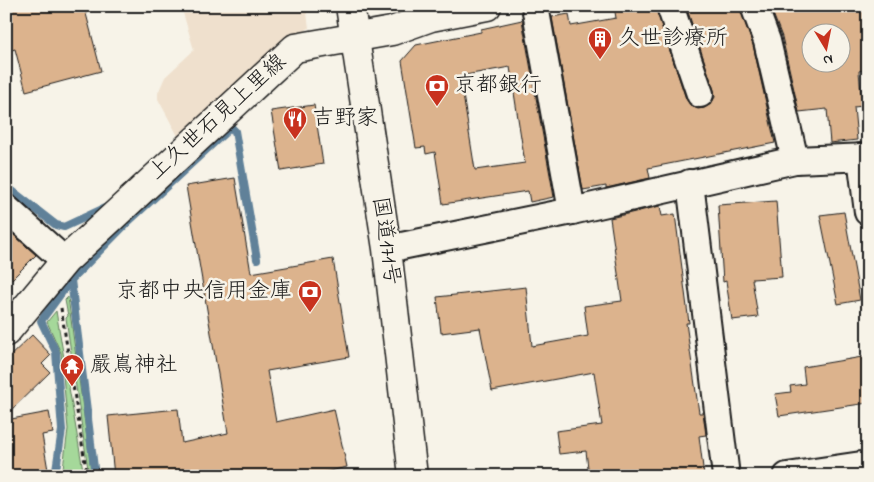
<svg xmlns="http://www.w3.org/2000/svg" width="874" height="482" font-family="'Indie Flower','Klee One',sans-serif">
  <rect width="100%" height="100%" fill="#f7f3e8"/>
  <filter id="ink" filterUnits="userSpaceOnUse"><feTurbulence type="fractalNoise" baseFrequency=".02" numOctaves="2"/><feDisplacementMap in="SourceGraphic" scale="10" xChannelSelector="R" yChannelSelector="G"/><feConvolveMatrix kernelMatrix="1 2 1 2 8 2 1 2 1" color-interpolation-filters="sRGB"/></filter>
  <g filter="url(#ink)">
    <!-- built -->
    <path fill="#efe0cd" d="M 181,6 L 306,6 L 309,28 L 286,44 L 179,138 L 158,99 L 158,93 L 165,77 L 194,50 Z"/>
    <!-- green -->
    <g fill="#a5d89a" stroke="#607a5b">
      <path d="M 68,297 L 92,476 L 89,476 L 66,318 L 68,316 L 65,300 Z"/>
      <path d="M 56,311 L 84,476 L 62,476 L 68,429 L 61,353 L 47,322 Z"/>
    </g>
    <g fill="none" stroke-linecap="round" stroke-linejoin="round">
      <!-- stream -->
      <g stroke="#608199" stroke-width="8">
        <path d="M 6,186 L 56,225 L 64,227 L 107,207"/>
        <path d="M 55,476 L 62,430 L 56,352 L 41,321 L 71,280"/>
        <path d="M 95,476 L 71,280 L 129,221 L 231,127 L 235,131 L 257,259"/>
      </g>
    </g>
    <!-- building -->
    <g fill="#dcb38d" stroke="#1c1c1c" fill-rule="evenodd">
      <path d="M 6,6 L 84,6 L 101,71 L 26,91 L 15,49 L 6,52 Z"/>
      <path d="M 614,6 L 655,6 L 686,99 L 691,106 L 698,109 L 704,108 L 711,104 L 715,97 L 714,90 L 686,6 L 739,6 L 753,45 L 775,143 L 648,168 L 650,178 L 606,188 L 606,186 L 583,190 L 552,17 L 569,14 L 571,26 L 616,18 Z"/>
      <path d="M 770,6 L 868,6 L 868,69 L 859,71 L 862,106 L 854,107 L 857,140 L 830,143 L 827,109 L 799,112 L 782,37 ZM 812,32 L 842,32 L 842,62 L 812,62 Z"/>
      <path d="M 522,20 L 554,197 L 530,202 L 528,191 L 443,204 L 435,152 L 426,154 L 425,147 L 416,148 L 402,61 L 416,45 L 481,32 L 481,29 ZM 510,67 L 525,163 L 475,170 L 460,76 Z"/>
      <path d="M 314,105 L 323,164 L 281,171 L 271,111 Z"/>
      <path d="M 235,178 L 251,273 L 333,259 L 349,357 L 267,371 L 276,422 L 334,409 L 347,467 L 309,476 L 114,476 L 108,416 L 178,409 L 182,443 L 228,433 L 186,186 Z"/>
      <path d="M 776,201 L 782,277 L 752,279 L 758,317 L 732,320 L 726,281 L 723,282 L 718,205 Z"/>
      <path d="M 660,206 L 662,216 L 675,214 L 689,323 L 686,323 L 699,413 L 703,413 L 706,435 L 699,436 L 704,476 L 589,476 L 586,451 L 559,454 L 556,431 L 602,425 L 594,372 L 492,391 L 480,328 L 441,333 L 437,297 L 526,287 L 532,346 L 588,336 L 584,306 L 622,301 L 610,218 Z"/>
      <path d="M 844,212 L 860,300 L 838,304 L 820,215 Z"/>
      <path d="M 6,228 L 36,255 L 6,285 Z"/>
      <path d="M 32,335 L 51,355 L 42,364 L 50,372 L 6,415 L 6,360 Z"/>
      <path d="M 868,356 L 868,403 L 779,416 L 775,394 L 791,392 L 790,386 L 805,384 L 803,367 Z"/>
      <path d="M 49,412 L 53,433 L 42,435 L 49,476 L 6,476 L 6,420 Z"/>
    </g>
    <g fill="none" stroke-linecap="round" stroke-linejoin="round">
      <!-- minor casing -->
      <g stroke="#1c1c1c" stroke-width="30">
        <g id="minor">
          <path d="M 535,6 L 572,211"/>
          <path d="M 670,6 L 700,94"/>
          <path d="M 754,6 L 767,41 L 795,160"/>
          <path d="M 861,157 L 868,212"/>
          <path d="M 690,183 L 726,476"/>
          <path d="M 6,208 L 65,261"/>
          <path d="M 387,249 L 572,211 L 795,160 L 868,157"/>
          <path d="M 787,476 L 868,464"/>
        </g>
      </g>
      <!-- major casing -->
      <g stroke="#1c1c1c" stroke-width="31">
        <path id="major" d="M 6,332 L 65,261 L 295,48 L 392,31 L 431,17 L 487,6"/>
      </g>
      <!-- highway casing -->
      <g stroke="#1c1c1c" stroke-width="31">
        <path id="highway" d="M 350,6 L 387,249 L 413,476"/>
      </g>
      <!-- path -->
      <path stroke="#1c1c1c" stroke-width="3" stroke-dasharray="4 4" stroke-linecap="butt" d="M 61,308 L 87,476"/>
      <!-- minor -->
      <use href="#minor" stroke="#f7f3e8" stroke-width="26"/>
      <!-- major -->
      <use href="#major" stroke="#f7f3e8" stroke-width="28"/>
      <!-- highway -->
      <use href="#highway" stroke="#f7f3e8" stroke-width="28"/>
    </g>
  </g>
  <!-- icons -->
  <defs>
    <g id="building-pin" transform="scale(1.25)"><path d="M0 17L-7.5 6A9.5 9.5 0 1 1 7.5 6Z" fill="#c8321e" stroke="#f7f3e8"/><path d="M-4-6H4V6H1V3H-1V6H-4ZM-2.5-4.3h1.7v1.8h-1.7ZM.8-4.3h1.7v1.8H.8ZM-2.5-1h1.7V.8h-1.7ZM.8-1h1.7V.8H.8Z" fill="#fff"/></g>
    <g id="bank-pin" transform="scale(1.25)"><path d="M0 17L-7.5 6A9.5 9.5 0 1 1 7.5 6Z" fill="#c8321e" stroke="#f7f3e8"/><path d="M-6-4H6V4H-6ZM0-2.3a2.3 2.3 0 1 0 0 4.6a2.3 2.3 0 1 0 0-4.6Z" fill="#fff"/></g>
    <g id="restaurant-pin" transform="scale(1.25)"><path d="M0 17L-7.5 6A9.5 9.5 0 1 1 7.5 6Z" fill="#c8321e" stroke="#f7f3e8"/><path d="M-5-6h1v4h1v-4h1v4h1v-4h1v5L-1.5 .5V6h-2V.5L-5-1ZM5-6V6H3V1.5H1.5Q1.5-4 5-6Z" fill="#fff"/></g>
    <g id="temple-pin" transform="scale(1.25)"><path d="M0 17L-7.5 6A9.5 9.5 0 1 1 7.5 6Z" fill="#c8321e" stroke="#f7f3e8"/><path d="M0-6L5-2H3V0L6.5 2.5H4V6H1.5V3h-3V6H-4V2.5H-6.5L-3 0V-2H-5Z" fill="#fff"/></g>
  </defs>
  <g fill-rule="evenodd">
    <use href="#building-pin" x="600" y="39"/>
    <use href="#bank-pin" x="437" y="86"/>
    <use href="#restaurant-pin" x="295" y="119"/>
    <use href="#bank-pin" x="310" y="292"/>
    <use href="#temple-pin" x="72" y="366"/>
  </g>
  <g text-anchor="middle" dominant-baseline="central" stroke-width="5" stroke-linejoin="round" paint-order="stroke">
    <!-- poi labels -->
    <g font-size="22" fill="#1c1c1c" stroke="#f7f3e8" text-anchor="start">
      <text x="618" y="39">久世診療所</text>
      <text x="454" y="86">京都銀行</text>
      <text x="312" y="119">吉野家</text>
      <text x="292" y="292" text-anchor="end">京都中央信用金庫</text>
      <text x="90" y="366">嚴嶌神社</text>
    </g>
    <!-- street labels -->
    <g font-size="22" fill="#1c1c1c" stroke="#f7f3e8">
      <text transform="translate(218 118) rotate(-42)">上久世石見上里線</text>
      <text transform="translate(385 241) rotate(82)">国道171号</text>
    </g>
  </g>
  <!-- margin -->
  <rect width="874" height="482" fill="none" stroke="#f7f3e8" stroke-width="25"/>
  <rect x="12" y="12" width="849" height="457" fill="none" stroke="#1c1c1c" stroke-width="2" filter="url(#ink)"/>
  <!-- north arrow -->
  <g transform="translate(826 48) rotate(170)"><circle r="24" fill="#f7f3e8" stroke="#9f9d96"/>
  <path d="M0-4L9 19L0 12L-9 19Z" fill="#c8321e"/>
  <text y="-8" font-size="14" font-weight="bold" text-anchor="middle" fill="#1c1c1c">N</text>
  </g>
</svg>
